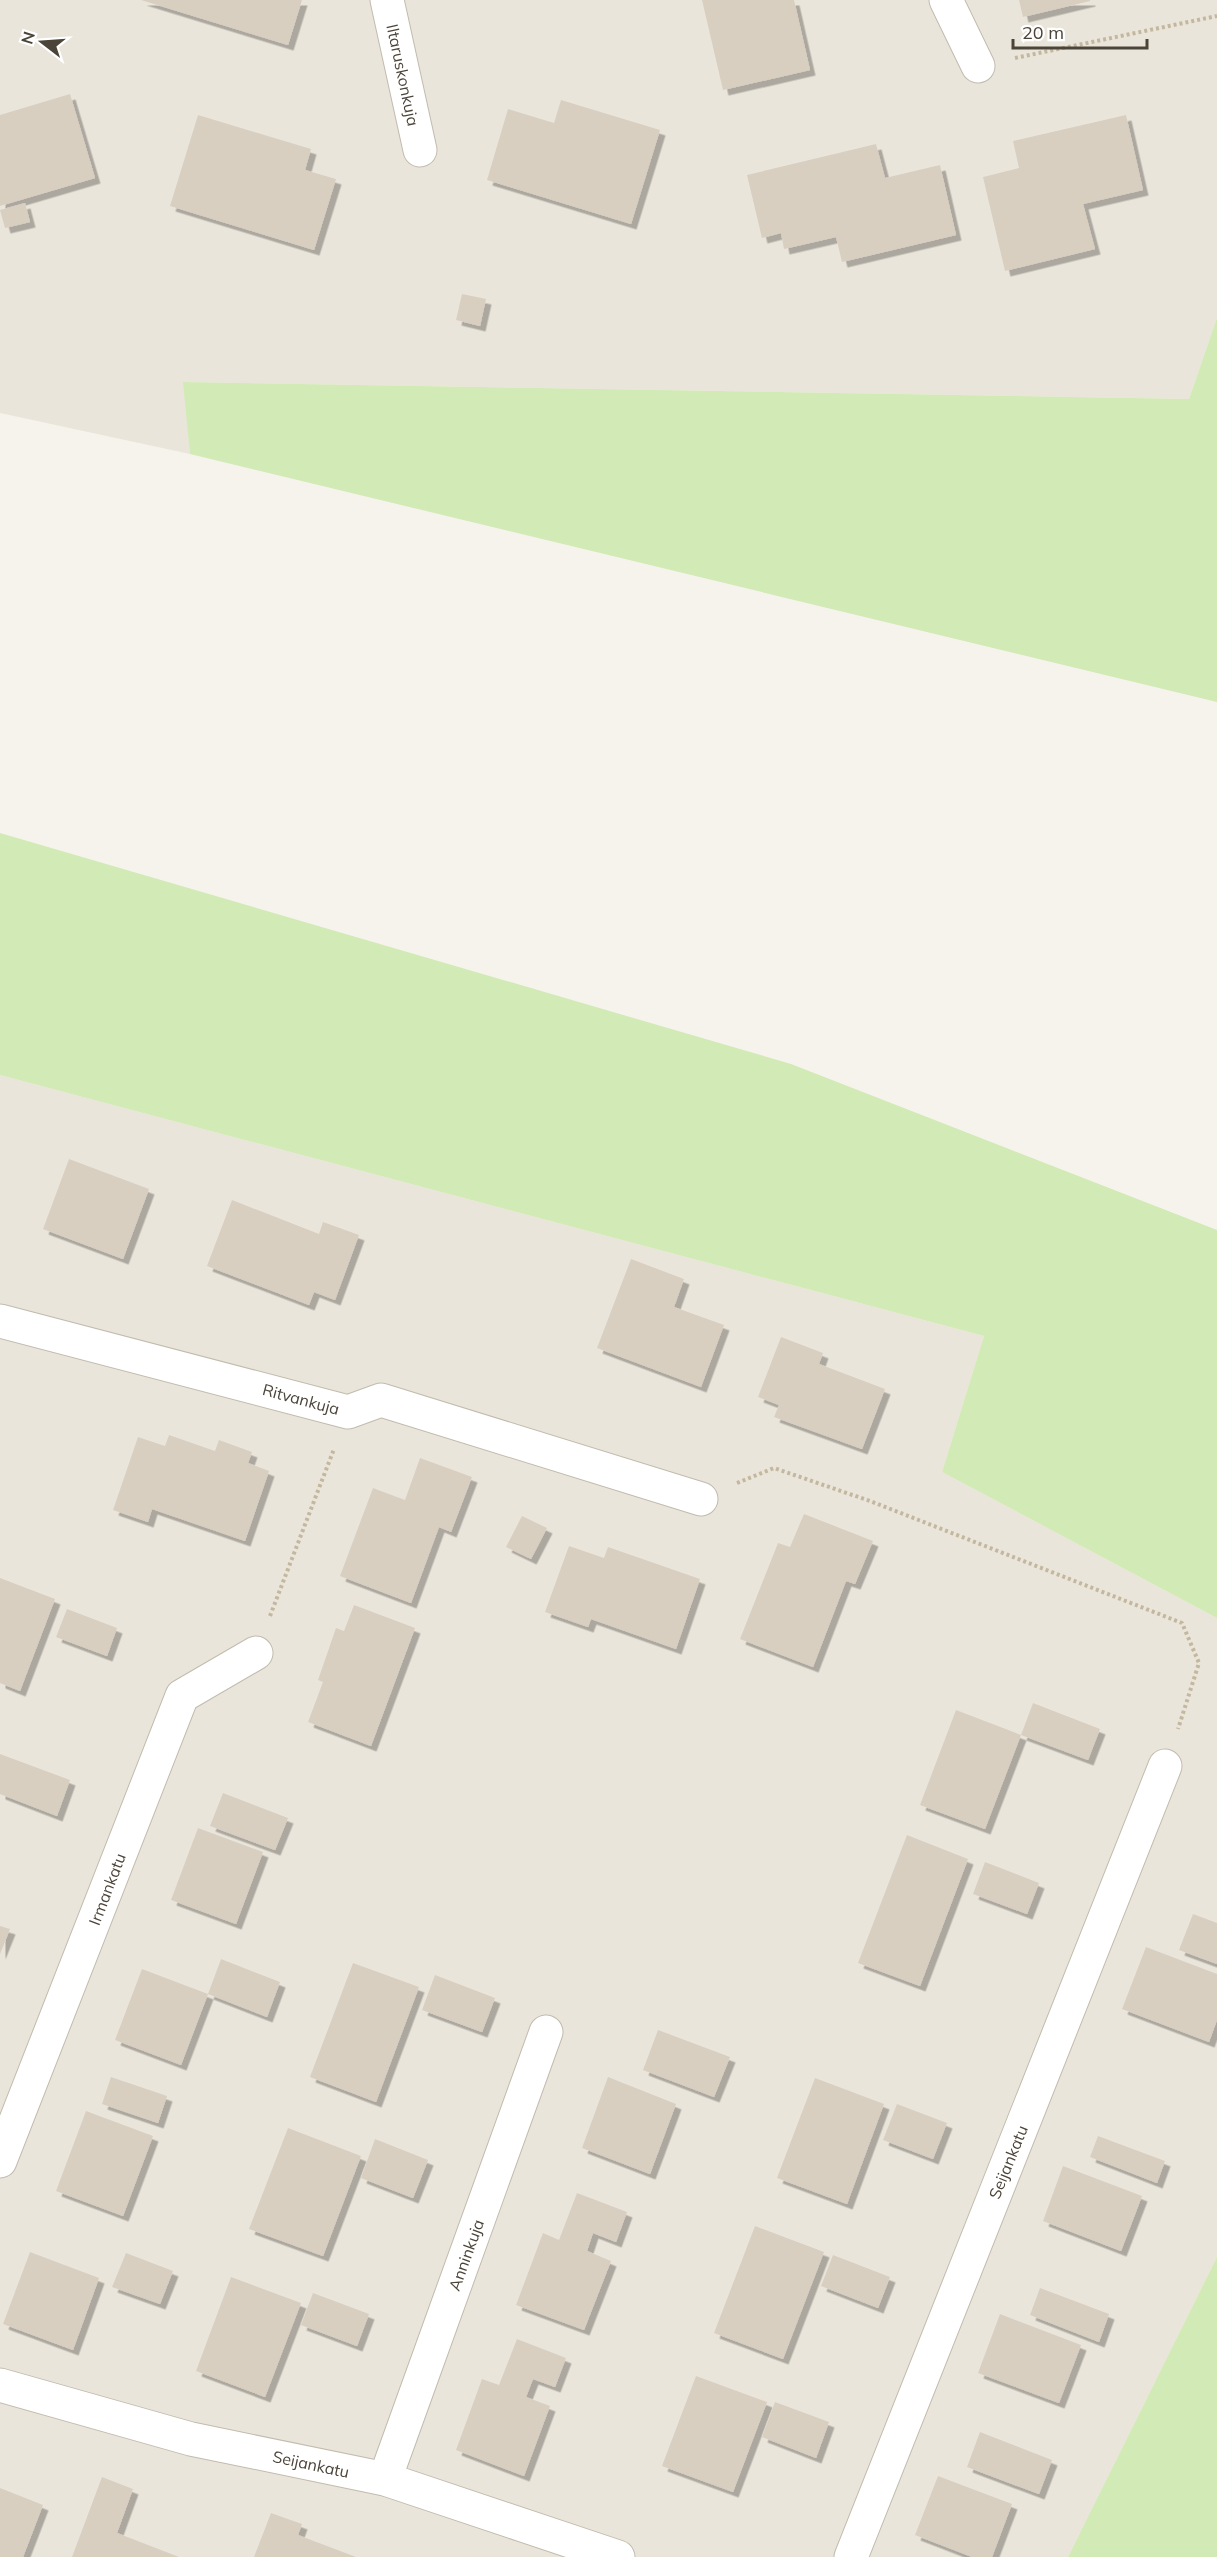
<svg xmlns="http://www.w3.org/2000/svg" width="1217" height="2557" font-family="Mulish,sans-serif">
  <defs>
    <filter id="shadow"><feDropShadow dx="5.5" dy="5.5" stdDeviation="0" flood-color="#0004"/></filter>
  </defs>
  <rect width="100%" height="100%" fill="#f6f3ec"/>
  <!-- residential -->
  <g fill="#eae5da">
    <path d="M 0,0 L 1217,0 L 1217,318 L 1189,399 L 184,382 L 190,454 L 0,413 Z"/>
    <path d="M 0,1075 L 984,1336 L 942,1472 L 1217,1618 L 1217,2257 L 1068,2557 L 0,2557 Z"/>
  </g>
  <!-- green -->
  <g fill="#d2eab5">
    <path d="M 1217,318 L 1217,702 L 190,454 L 183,382 L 1189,399 Z"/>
    <path d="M 0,833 L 791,1064 L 1217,1230 L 1217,1618 L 942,1472 L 984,1336 L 0,1075 Z"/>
    <path d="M 1217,2257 L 1217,2557 L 1068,2557 Z"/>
  </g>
  <!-- building -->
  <g fill="#d8cfc1" filter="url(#shadow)">
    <path d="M 141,0 L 302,0 L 288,45 Z"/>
    <path d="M 702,0 L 794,0 L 810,70 L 723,90 Z"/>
    <path d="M 1019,0 L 1090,0 L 1090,1 L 1023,17 Z"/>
    <path d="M 70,94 L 95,178 L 0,206 L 0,115 Z"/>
    <path d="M 561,100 L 660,130 L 631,224 L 487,180 L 508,109 L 554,123 Z"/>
    <path d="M 198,115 L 311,149 L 305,170 L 336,179 L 314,250 L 170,206 Z"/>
    <path d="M 1126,115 L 1143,190 L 1083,204 L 1095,249 L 1005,271 L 983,177 L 1019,168 L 1013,141 Z"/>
    <path d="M 876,144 L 885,178 L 940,165 L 956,235 L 842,262 L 836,237 L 784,249 L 781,233 L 762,238 L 747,175 Z"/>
    <path d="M 25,203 L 30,222 L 5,228 L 0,210 Z"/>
    <path d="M 462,294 L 486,299 L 480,326 L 456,320 Z"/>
    <path d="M 69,1159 L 149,1189 L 123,1259 L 43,1229 Z"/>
    <path d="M 232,1200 L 319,1234 L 323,1222 L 359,1235 L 335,1300 L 314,1292 L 309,1305 L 207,1266 Z"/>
    <path d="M 631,1259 L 684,1279 L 674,1307 L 724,1325 L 701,1387 L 597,1348 Z"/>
    <path d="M 781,1337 L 823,1353 L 819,1364 L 885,1389 L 862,1449 L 774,1417 L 779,1405 L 758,1397 Z"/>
    <path d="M 169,1435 L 215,1451 L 219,1440 L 252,1452 L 248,1463 L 269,1471 L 245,1541 L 152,1509 L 148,1522 L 113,1510 L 138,1437 L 165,1446 Z"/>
    <path d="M 420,1458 L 472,1477 L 451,1532 L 439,1527 L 411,1603 L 340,1576 L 373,1488 L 405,1500 Z"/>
    <path d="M 804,1514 L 873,1541 L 855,1584 L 846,1581 L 813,1667 L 740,1639 L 778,1543 L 790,1547 Z"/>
    <path d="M 522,1516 L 547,1528 L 531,1559 L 506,1547 Z"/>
    <path d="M 569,1546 L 604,1558 L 608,1547 L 700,1579 L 676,1649 L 591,1619 L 588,1627 L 545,1612 Z"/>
    <path d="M 0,1578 L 55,1599 L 20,1691 L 0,1683 Z"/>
    <path d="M 354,1605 L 415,1628 L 371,1746 L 308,1722 L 323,1682 L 318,1680 L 336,1628 L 344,1631 Z"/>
    <path d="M 67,1609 L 117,1628 L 107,1656 L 56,1637 Z"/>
    <path d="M 1033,1703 L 1100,1729 L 1088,1760 L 1021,1735 L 985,1829 L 920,1805 L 956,1710 L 1021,1735 Z"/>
    <path d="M 0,1754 L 70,1780 L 57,1816 L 0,1794 Z"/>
    <path d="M 223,1793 L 288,1818 L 275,1850 L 210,1826 Z"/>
    <path d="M 198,1828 L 263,1852 L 236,1924 L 171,1900 Z"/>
    <path d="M 907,1835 L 968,1859 L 920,1986 L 858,1963 Z"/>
    <path d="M 985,1862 L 1039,1883 L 1027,1914 L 973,1894 Z"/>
    <path d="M 1193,1914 L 1217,1923 L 1217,1964 L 1179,1950 Z"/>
    <path d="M 0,1926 L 10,1929 L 0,1954 Z"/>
    <path d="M 1146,1947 L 1217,1974 L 1217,2020 L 1209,2042 L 1122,2009 Z"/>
    <path d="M 221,1959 L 280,1982 L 267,2017 L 208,1994 L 181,2065 L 115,2040 L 142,1969 L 208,1994 Z"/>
    <path d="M 353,1963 L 419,1987 L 376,2102 L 310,2077 Z"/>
    <path d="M 435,1975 L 495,1998 L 482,2032 L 422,2010 Z"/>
    <path d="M 658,2030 L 730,2057 L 714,2097 L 643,2070 Z"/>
    <path d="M 111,2077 L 167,2096 L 158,2123 L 102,2104 Z"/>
    <path d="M 608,2077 L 676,2104 L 650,2174 L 582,2148 Z"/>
    <path d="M 815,2078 L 884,2104 L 847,2204 L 777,2178 Z"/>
    <path d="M 897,2104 L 947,2123 L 933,2159 L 883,2140 Z"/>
    <path d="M 86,2111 L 153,2136 L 123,2216 L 56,2191 Z"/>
    <path d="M 288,2128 L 361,2156 L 323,2256 L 249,2229 Z"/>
    <path d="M 1098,2136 L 1165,2161 L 1157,2183 L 1090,2157 Z"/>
    <path d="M 375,2139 L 428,2160 L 413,2198 L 361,2178 Z"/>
    <path d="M 1063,2166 L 1142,2196 L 1121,2251 L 1043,2221 Z"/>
    <path d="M 577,2193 L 627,2212 L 616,2242 L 593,2233 L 587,2251 L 611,2261 L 584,2330 L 516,2305 L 543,2233 L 559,2240 Z"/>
    <path d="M 755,2226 L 824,2252 L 783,2359 L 714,2333 Z"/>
    <path d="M 30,2252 L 99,2278 L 73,2350 L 3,2324 Z"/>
    <path d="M 126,2253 L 173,2271 L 160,2304 L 112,2287 Z"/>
    <path d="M 833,2255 L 890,2277 L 878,2308 L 821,2286 Z"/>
    <path d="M 231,2277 L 301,2303 L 265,2397 L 196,2371 Z"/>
    <path d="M 1040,2288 L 1109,2314 L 1099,2342 L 1030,2315 Z"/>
    <path d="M 313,2293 L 369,2314 L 357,2346 L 301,2325 Z"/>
    <path d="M 1000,2314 L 1081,2345 L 1059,2403 L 978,2373 Z"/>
    <path d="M 517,2339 L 566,2358 L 555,2387 L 533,2379 L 526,2397 L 550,2406 L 524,2476 L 456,2450 L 482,2379 L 499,2385 Z"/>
    <path d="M 696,2376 L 767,2402 L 733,2492 L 662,2466 Z"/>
    <path d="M 775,2402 L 829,2422 L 816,2458 L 762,2437 Z"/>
    <path d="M 980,2432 L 1052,2460 L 1039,2494 L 967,2467 Z"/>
    <path d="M 938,2476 L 1012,2504 L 992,2557 L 972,2557 L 915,2535 Z"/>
    <path d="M 102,2477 L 133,2489 L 117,2533 L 179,2557 L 72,2557 Z"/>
    <path d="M 0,2488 L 43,2505 L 23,2557 L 0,2557 Z"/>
    <path d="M 271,2513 L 302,2524 L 298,2535 L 356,2557 L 254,2557 Z"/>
  </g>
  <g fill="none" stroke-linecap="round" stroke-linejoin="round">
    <!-- minor casing -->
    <g stroke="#c2bbae" stroke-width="35">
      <g id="minor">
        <path d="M 387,0 L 420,150"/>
        <path d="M 946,0 L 978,66"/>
        <path d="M 0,1321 L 348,1412 L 381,1400 L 701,1499"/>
        <path d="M 0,2161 L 182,1696 L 256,1653"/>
        <path d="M 0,2385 L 191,2439 L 385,2479 L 618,2557"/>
        <path d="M 385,2479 L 546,2032"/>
        <path d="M 851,2557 L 1165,1766"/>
      </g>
    </g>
    <!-- path -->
    <g stroke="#c4b79f" stroke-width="4" stroke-dasharray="3 3" stroke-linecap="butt">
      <path d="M 1015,58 L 1217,16"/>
      <path d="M 737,1483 L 774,1468 L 870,1501 L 1182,1623 L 1199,1663 L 1178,1729"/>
      <path d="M 270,1616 L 334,1449"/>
    </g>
    <!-- minor -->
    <use href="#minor" stroke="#fff" stroke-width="33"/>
  </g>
  <g text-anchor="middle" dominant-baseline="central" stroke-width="5" stroke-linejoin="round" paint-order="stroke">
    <!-- street labels -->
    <g font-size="16" fill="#4b4439" stroke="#fff">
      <text transform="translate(403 75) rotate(78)">Iltaruskonkuja</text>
      <text transform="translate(301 1399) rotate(15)">Ritvankuja</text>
      <text transform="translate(107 1889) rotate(-69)">Irmankatu</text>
      <text transform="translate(1008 2162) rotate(-68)">Seijankatu</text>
      <text transform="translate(466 2255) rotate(-70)">Anninkuja</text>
      <text transform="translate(311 2464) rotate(12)">Seijankatu</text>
    </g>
  </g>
  <!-- north arrow -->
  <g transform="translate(42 42) rotate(287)" stroke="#ffffff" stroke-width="4.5" paint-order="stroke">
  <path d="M0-4.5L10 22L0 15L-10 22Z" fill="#4b4439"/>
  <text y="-9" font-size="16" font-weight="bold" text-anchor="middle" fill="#4b4439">N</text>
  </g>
  <!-- scale -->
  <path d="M1013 39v9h134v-9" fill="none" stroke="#4b4439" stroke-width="3"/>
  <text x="1022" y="39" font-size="18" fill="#4b4439" stroke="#ffffff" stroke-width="4.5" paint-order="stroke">20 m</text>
</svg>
